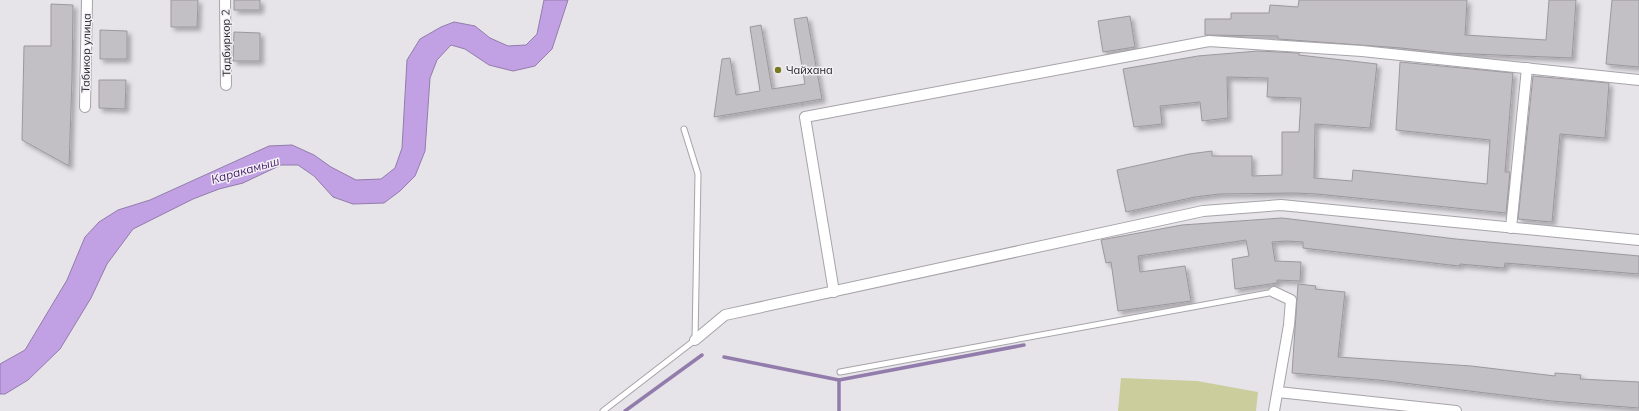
<svg xmlns="http://www.w3.org/2000/svg" width="1639" height="411" font-family="Mulish,sans-serif">
  <defs>
    <filter id="shadow"><feDropShadow dx="3.5" dy="3.5" stdDeviation="2" flood-color="#0004"/></filter>
  </defs>
  <rect width="100%" height="100%" fill="#e6e3e9"/>
  <!-- green -->
  <path fill="#cbcd9d" d="M 1121,378 L 1197,381 L 1258,392 L 1256,411 L 1118,411 Z"/>
  <!-- water -->
  <path fill="#c1a1e4" stroke="#927cab" d="M 544,0 L 568,0 L 552,49 L 535,66 L 513,71 L 489,65 L 465,49 L 451,45 L 437,60 L 430,78 L 425,151 L 415,176 L 400,191 L 384,203 L 353,204 L 333,197 L 314,176 L 298,165 L 281,165 L 243,183 L 219,189 L 193,199 L 133,229 L 107,264 L 91,298 L 60,349 L 28,380 L 5,394 L 0,394 L 0,364 L 25,350 L 67,280 L 85,237 L 99,222 L 118,210 L 150,200 L 269,146 L 292,145 L 314,155 L 331,167 L 356,180 L 381,179 L 395,168 L 402,148 L 407,60 L 420,39 L 441,27 L 454,22 L 475,26 L 490,38 L 508,46 L 526,45 L 537,34 Z"/>
  <g fill="none" stroke-linecap="round" stroke-linejoin="round">
    <!-- stream -->
    <g stroke="#927cab" stroke-width="3.5">
      <path d="M 724,357 L 839,380 L 1024,345"/>
      <path d="M 625,411 L 702,355"/>
      <path d="M 839,411 L 839,380"/>
    </g>
  </g>
  <!-- building -->
  <g fill="#c2bfc5" stroke="#9b989e" filter="url(#shadow)">
    <path d="M 171,0 L 198,0 L 197,27 L 171,27 Z"/>
    <rect x="234" y="0" width="26" height="10"/>
    <path d="M 1299,0 L 1467,0 L 1465,35 L 1546,40 L 1549,0 L 1576,0 L 1572,58 L 1448,53 L 1401,48 L 1278,39 L 1278,36 L 1205,35 L 1205,19 L 1231,19 L 1231,13 L 1269,13 L 1270,5 L 1298,7 Z"/>
    <path d="M 1612,0 L 1639,0 L 1639,67 L 1606,64 Z"/>
    <path d="M 51,4 L 73,5 L 72,78 L 69,166 L 22,140 L 24,46 L 51,46 Z"/>
    <path d="M 1130,16 L 1135,47 L 1103,52 L 1098,21 Z"/>
    <path d="M 807,17 L 822,99 L 714,117 L 722,59 L 730,58 L 736,95 L 760,91 L 750,27 L 761,25 L 772,89 L 805,84 L 794,19 Z"/>
    <path d="M 100,30 L 127,31 L 127,59 L 100,59 Z"/>
    <path d="M 234,32 L 260,33 L 260,61 L 233,61 Z"/>
    <path d="M 1258,51 L 1299,53 L 1299,55 L 1377,64 L 1370,128 L 1315,124 L 1314,178 L 1352,181 L 1353,170 L 1487,184 L 1490,140 L 1396,130 L 1400,62 L 1513,73 L 1505,172 L 1510,172 L 1506,213 L 1317,194 L 1294,193 L 1219,194 L 1195,197 L 1126,212 L 1117,170 L 1189,154 L 1212,151 L 1212,156 L 1252,156 L 1252,176 L 1282,175 L 1282,132 L 1299,132 L 1301,98 L 1267,97 L 1268,78 L 1227,77 L 1228,118 L 1202,121 L 1200,102 L 1160,106 L 1162,124 L 1134,127 L 1123,69 L 1198,56 Z"/>
    <path d="M 1533,76 L 1609,83 L 1605,138 L 1560,134 L 1552,222 L 1518,219 Z"/>
    <path d="M 99,80 L 126,80 L 125,109 L 99,108 Z"/>
    <path d="M 1282,218 L 1456,239 L 1639,256 L 1639,274 L 1505,263 L 1504,268 L 1460,264 L 1459,266 L 1303,248 L 1303,242 L 1287,241 L 1272,242 L 1275,261 L 1301,262 L 1300,281 L 1277,280 L 1277,283 L 1235,289 L 1232,259 L 1249,256 L 1246,240 L 1138,256 L 1140,272 L 1185,266 L 1191,301 L 1118,311 L 1111,262 L 1106,263 L 1101,240 L 1182,225 Z"/>
    <path d="M 1298,284 L 1316,286 L 1315,289 L 1345,292 L 1338,357 L 1471,366 L 1555,376 L 1555,373 L 1581,375 L 1580,379 L 1639,382 L 1639,408 L 1552,401 L 1379,380 L 1292,373 Z"/>
  </g>
  <g fill="none" stroke-linecap="round" stroke-linejoin="round">
    <!-- lane casing -->
    <g stroke="#a6a4a9" stroke-width="7">
      <g id="lane">
        <path d="M 840,372 L 1274,292"/>
        <path d="M 603,411 L 695,340 L 698,174 L 684,129"/>
      </g>
    </g>
    <!-- street casing -->
    <g stroke="#a6a4a9" stroke-width="12">
      <g id="street">
        <path d="M 225,0 L 226,85"/>
        <path d="M 85,107 L 87,0"/>
        <path d="M 1511,228 L 1527,68"/>
        <path d="M 834,292 L 805,117 L 1209,41 L 1362,51 L 1639,80"/>
        <path d="M 695,340 L 725,315 L 1203,211 L 1281,205 L 1639,240"/>
        <path d="M 1278,392 L 1456,411"/>
        <path d="M 1274,411 L 1289,325 L 1291,300 L 1274,292"/>
      </g>
    </g>
    <!-- path -->
    <path stroke="#aaa7ac" stroke-width="2" stroke-dasharray="3 3" stroke-linecap="butt" d="M 802,103 L 803,108"/>
    <!-- lane -->
    <use href="#lane" stroke="#fff" stroke-width="5"/>
    <!-- street -->
    <use href="#street" stroke="#fff" stroke-width="10"/>
  </g>
  <!-- markers -->
  <circle fill="#797920" stroke="#f3f0f6" stroke-width="1.5" cx="778" cy="70" r="4"/>
  <g text-anchor="middle" dominant-baseline="central" stroke-width="3" stroke-linejoin="round" paint-order="stroke">
    <!-- street labels -->
    <g font-size="11" fill="#262527" stroke="#f3f0f6">
      <text transform="translate(226 43) rotate(-91)">Тадбиркор 2</text>
      <text transform="translate(86 53) rotate(-89)">Табикор улица</text>
    </g>
    <!-- poi labels -->
    <g font-size="11" fill="#262527" stroke="#f3f0f6" text-anchor="start">
      <text x="786" y="70">Чайхана</text>
    </g>
    <!-- water labels -->
    <g font-size="12" font-style="italic" fill="#481d6a" stroke="#f3f0f6">
      <text transform="translate(245 170) rotate(-16)">Каракамыш</text>
    </g>
  </g>
</svg>
